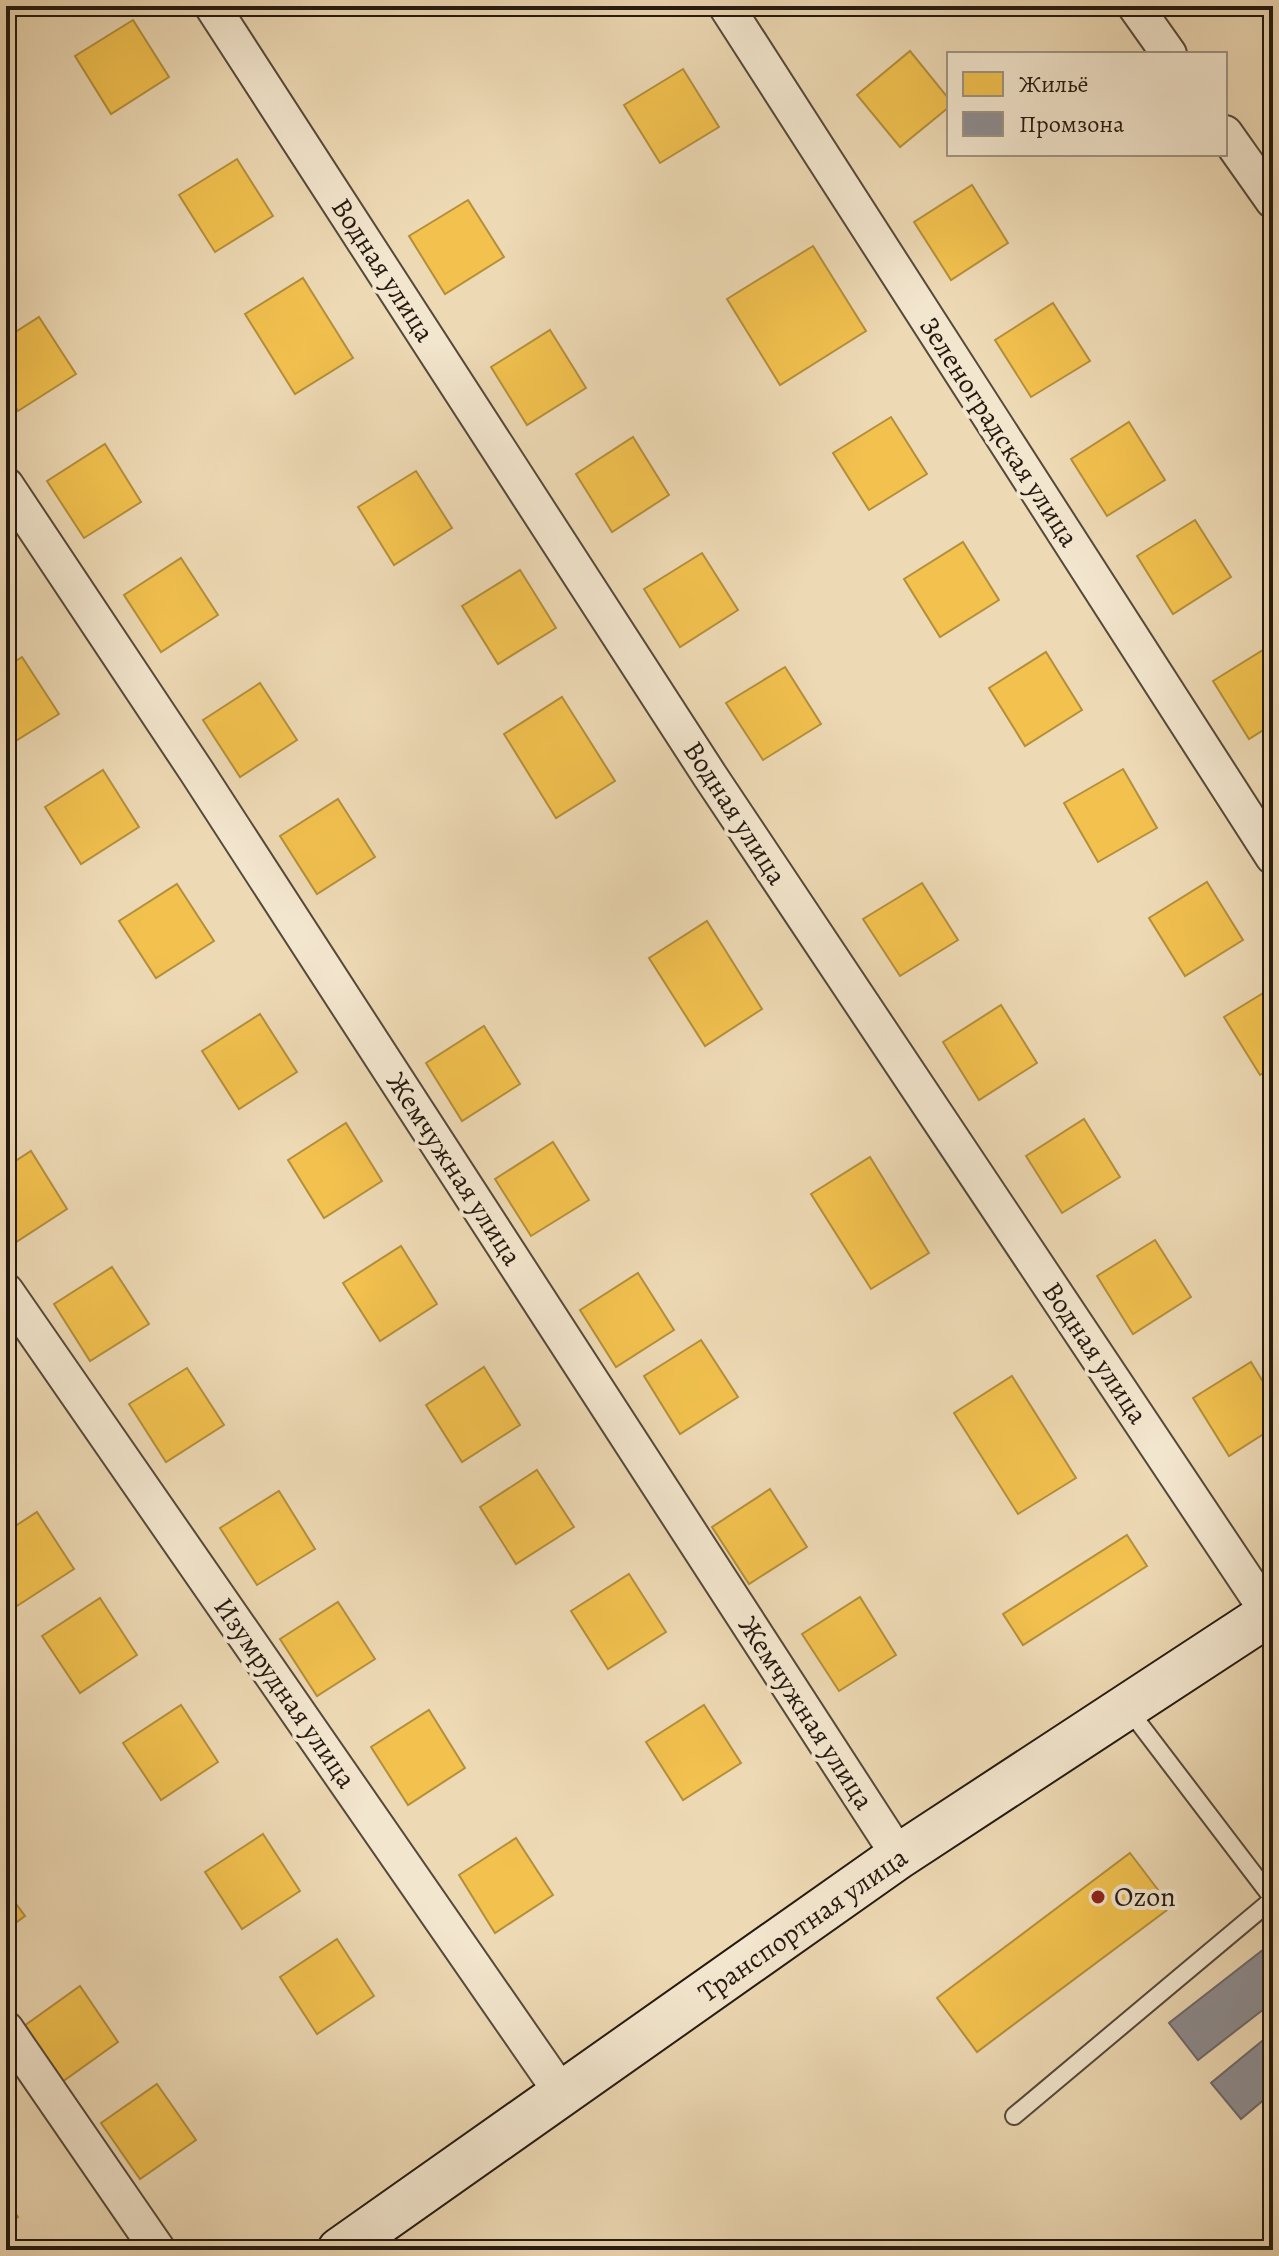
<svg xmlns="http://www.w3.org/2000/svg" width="1279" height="2256" font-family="Alegreya,serif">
  <rect width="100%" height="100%" fill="#edd9b4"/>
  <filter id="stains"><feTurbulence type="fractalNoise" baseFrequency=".0025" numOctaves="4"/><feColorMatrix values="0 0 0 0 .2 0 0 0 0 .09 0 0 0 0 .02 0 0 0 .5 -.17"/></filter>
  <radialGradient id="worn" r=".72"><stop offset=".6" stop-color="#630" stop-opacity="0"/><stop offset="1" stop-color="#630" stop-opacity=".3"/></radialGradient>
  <!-- homes -->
  <g fill="#f2c14e" stroke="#b48f3b" stroke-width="2">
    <path d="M 133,20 L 169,77 L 111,114 L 75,56 Z"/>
    <path d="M 910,51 L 949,99 L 949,107 L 900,147 L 857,95 Z"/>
    <path d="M 683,69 L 719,127 L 660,163 L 624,105 Z"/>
    <path d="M 237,159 L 273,216 L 215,252 L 179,195 Z"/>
    <path d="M 972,185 L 1008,243 L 951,280 L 914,222 Z"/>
    <path d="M 468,200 L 504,257 L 445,294 L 409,236 Z"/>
    <path d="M 813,246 L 866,331 L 780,385 L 727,299 Z"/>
    <path d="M 303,278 L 353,358 L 295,394 L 245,314 Z"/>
    <path d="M 1053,303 L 1090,361 L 1031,397 L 995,340 Z"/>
    <path d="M 39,317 L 76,374 L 18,411 L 6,393 L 6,338 Z"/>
    <path d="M 550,330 L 586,388 L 527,425 L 491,367 Z"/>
    <path d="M 891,417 L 927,474 L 869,510 L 833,453 Z"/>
    <path d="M 1129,422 L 1165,480 L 1107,516 L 1071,459 Z"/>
    <path d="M 633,437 L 669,495 L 612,532 L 576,474 Z"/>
    <path d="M 105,444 L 141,502 L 84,538 L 47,481 Z"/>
    <path d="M 416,471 L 452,528 L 394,565 L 358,507 Z"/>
    <path d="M 1195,520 L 1231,577 L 1173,614 L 1137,556 Z"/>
    <path d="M 963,542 L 999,600 L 940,637 L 904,579 Z"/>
    <path d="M 702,553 L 738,610 L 680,647 L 644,589 Z"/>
    <path d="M 181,558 L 218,615 L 161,652 L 124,595 Z"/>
    <path d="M 520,570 L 556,628 L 498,664 L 462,606 Z"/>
    <path d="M 1271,645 L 1273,724 L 1249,739 L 1213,681 Z"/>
    <path d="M 1046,652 L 1082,710 L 1025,746 L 989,688 Z"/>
    <path d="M 22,657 L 59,714 L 6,747 L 6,667 Z"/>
    <path d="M 785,667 L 821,724 L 763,760 L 726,703 Z"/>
    <path d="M 260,683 L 297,740 L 240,777 L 203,720 Z"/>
    <path d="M 562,697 L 615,781 L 556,818 L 504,734 Z"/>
    <path d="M 1123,769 L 1157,828 L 1098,862 L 1064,803 Z"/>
    <path d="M 103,770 L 139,827 L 81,864 L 45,807 Z"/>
    <path d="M 338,799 L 375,857 L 317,894 L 280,836 Z"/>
    <path d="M 1207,882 L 1243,940 L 1185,976 L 1149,918 Z"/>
    <path d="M 922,883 L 958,940 L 900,976 L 863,919 Z"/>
    <path d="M 177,884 L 214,941 L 156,978 L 119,921 Z"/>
    <path d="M 707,921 L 762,1009 L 705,1046 L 649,958 Z"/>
    <path d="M 1273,987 L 1273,1067 L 1260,1075 L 1224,1017 Z"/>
    <path d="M 1001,1005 L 1037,1063 L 979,1100 L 943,1042 Z"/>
    <path d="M 260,1014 L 297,1072 L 239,1109 L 202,1051 Z"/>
    <path d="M 484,1026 L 520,1084 L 462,1121 L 426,1063 Z"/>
    <path d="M 1084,1119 L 1120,1177 L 1062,1213 L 1026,1156 Z"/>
    <path d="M 346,1123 L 382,1181 L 324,1218 L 288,1160 Z"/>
    <path d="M 553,1142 L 589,1200 L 531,1236 L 495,1179 Z"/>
    <path d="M 31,1151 L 67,1209 L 10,1246 L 6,1240 L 6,1167 Z"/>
    <path d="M 870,1157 L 929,1253 L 871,1289 L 811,1194 Z"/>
    <path d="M 1155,1240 L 1191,1297 L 1133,1334 L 1097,1276 Z"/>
    <path d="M 401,1246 L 437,1304 L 380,1341 L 343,1283 Z"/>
    <path d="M 112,1267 L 149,1324 L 90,1361 L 54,1304 Z"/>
    <path d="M 638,1273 L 674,1330 L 616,1367 L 580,1310 Z"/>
    <path d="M 701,1340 L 738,1397 L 680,1434 L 644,1376 Z"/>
    <path d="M 1251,1362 L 1273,1398 L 1273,1428 L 1229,1456 L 1193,1398 Z"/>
    <path d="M 484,1367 L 520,1425 L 462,1462 L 426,1405 Z"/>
    <path d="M 187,1368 L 224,1425 L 166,1462 L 129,1404 Z"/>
    <path d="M 1012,1376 L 1076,1478 L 1018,1514 L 954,1413 Z"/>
    <path d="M 537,1470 L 574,1527 L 516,1564 L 480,1507 Z"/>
    <path d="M 770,1489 L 807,1547 L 749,1584 L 712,1527 Z"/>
    <path d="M 279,1491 L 315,1549 L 257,1585 L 220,1528 Z"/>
    <path d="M 37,1512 L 74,1569 L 17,1606 L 6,1590 L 6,1532 Z"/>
    <path d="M 1127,1535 L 1147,1566 L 1023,1645 L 1003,1614 Z"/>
    <path d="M 629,1574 L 666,1632 L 608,1669 L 571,1611 Z"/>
    <path d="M 860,1597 L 896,1655 L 839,1691 L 802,1634 Z"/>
    <path d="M 100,1598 L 137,1655 L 80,1693 L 42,1636 Z"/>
    <path d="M 338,1602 L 375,1659 L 317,1696 L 280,1639 Z"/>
    <path d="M 181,1705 L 218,1762 L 161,1800 L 123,1743 Z"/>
    <path d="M 704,1705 L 741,1763 L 683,1800 L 646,1742 Z"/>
    <path d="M 429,1710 L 465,1768 L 408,1805 L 371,1747 Z"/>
    <path d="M 263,1834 L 300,1891 L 242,1929 L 205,1872 Z"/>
    <path d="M 516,1838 L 553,1895 L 495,1933 L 459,1875 Z"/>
    <path d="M 1130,1853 L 1171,1907 L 977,2052 L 937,1998 Z"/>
    <path d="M 6,1890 L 25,1916 L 6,1930 Z"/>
    <path d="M 337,1939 L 374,1996 L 317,2034 L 280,1977 Z"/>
    <path d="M 80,1986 L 118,2042 L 62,2082 L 24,2026 Z"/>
    <path d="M 157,2084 L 196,2140 L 140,2179 L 101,2123 Z"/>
    <path d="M 6,2199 L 18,2217 L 6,2226 Z"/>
  </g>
  <!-- industry -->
  <g fill="#8d8d92" stroke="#6e6a6b" stroke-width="2">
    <path d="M 1273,1942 L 1273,2002 L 1198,2060 L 1169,2023 Z"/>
    <path d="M 1273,2032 L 1273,2092 L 1241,2119 L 1211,2083 Z"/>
  </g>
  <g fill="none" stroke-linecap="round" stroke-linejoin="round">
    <!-- lane casing -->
    <g stroke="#564939" stroke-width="20">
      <path id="lane" d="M 1014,2116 L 1273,1899 L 1129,1710"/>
    </g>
    <!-- street casing -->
    <g stroke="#564939" stroke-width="38">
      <g id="street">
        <path d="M 212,6 L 710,776 L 1269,1614"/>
        <path d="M 726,6 L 1273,857"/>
        <path d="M 1135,6 L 1169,54"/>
        <path d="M 1225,133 L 1273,201"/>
        <path d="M 6,485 L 197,772 L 899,1856"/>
        <path d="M 6,1291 L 563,2095"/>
        <path d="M 6,2029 L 158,2250"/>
      </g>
    </g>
    <!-- secondary casing -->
    <g stroke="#241910" stroke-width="48">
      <path id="secondary" d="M 340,2250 L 899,1856 L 1273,1611"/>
    </g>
    <!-- lane -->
    <use href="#lane" stroke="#f3e6ce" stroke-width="16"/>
    <!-- street -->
    <use href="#street" stroke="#f3e6ce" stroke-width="34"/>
    <!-- secondary -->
    <use href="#secondary" stroke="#f3e6ce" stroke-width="44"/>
  </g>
  <!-- markers -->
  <circle fill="#8f2418" stroke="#f3e6ce" stroke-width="3" cx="1098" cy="1897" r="8"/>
  <g text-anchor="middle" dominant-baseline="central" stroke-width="8" stroke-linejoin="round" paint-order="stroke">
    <!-- street labels -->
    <g font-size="28" fill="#241910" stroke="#f3e6ce">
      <text transform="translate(383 270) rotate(57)">Водная улица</text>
      <text transform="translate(999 432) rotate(57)">Зеленоградская улица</text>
      <text transform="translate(735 813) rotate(57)">Водная улица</text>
      <text transform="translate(454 1169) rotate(57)">Жемчужная улица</text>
      <text transform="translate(1095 1353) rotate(56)">Водная улица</text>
      <text transform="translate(285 1693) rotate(55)">Изумрудная улица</text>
      <text transform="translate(806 1713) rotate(57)">Жемчужная улица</text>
      <text transform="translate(803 1925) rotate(-35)">Транспортная улица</text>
    </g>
    <!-- poi labels -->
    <g font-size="28" fill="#241910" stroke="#f3e6ce" text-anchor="start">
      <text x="1114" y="1897">Ozon</text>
    </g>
  </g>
  <!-- margin -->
  <rect width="1279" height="2256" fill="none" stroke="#edd9b4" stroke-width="32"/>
  <rect x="8" y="8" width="1263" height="2240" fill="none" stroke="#241910" stroke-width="4"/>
  <rect x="16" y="16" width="1247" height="2224" fill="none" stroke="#241910" stroke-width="2"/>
  <!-- legend -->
  <rect x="947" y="52" width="280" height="104" fill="#f3e6ce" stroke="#a09482" stroke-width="2"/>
  <rect x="963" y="72" width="40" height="24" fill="#f2c14e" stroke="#a09482" stroke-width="2"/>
  <text x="1019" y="92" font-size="24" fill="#241910">Жильё</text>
  <rect x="963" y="112" width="40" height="24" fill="#8d8d92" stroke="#a09482" stroke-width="2"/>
  <text x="1019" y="132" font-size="24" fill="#241910">Промзона</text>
  <rect width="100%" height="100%" filter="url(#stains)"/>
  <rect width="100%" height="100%" fill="url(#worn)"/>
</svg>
